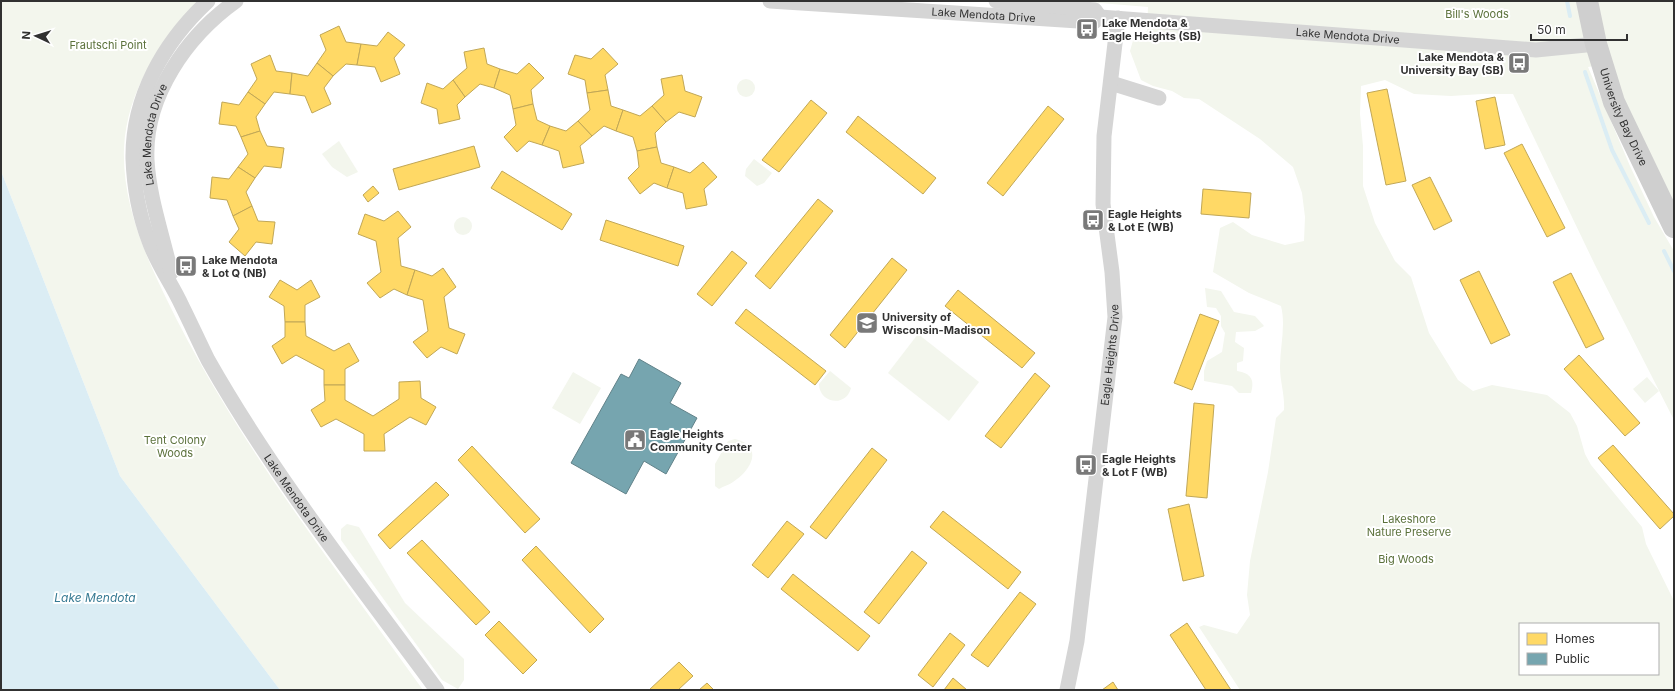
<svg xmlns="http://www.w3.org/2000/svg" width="1675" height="691" font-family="Inter,sans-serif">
  <rect width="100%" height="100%" fill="#fff"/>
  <!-- green -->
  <g fill="#f3f6ed" fill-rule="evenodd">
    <path d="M 1,1 L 197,1 C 160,43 127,90 124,148 C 122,202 144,253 167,300 C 235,440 333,564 423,690 L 280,690 L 120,476 L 1,171 Z"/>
    <path d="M 1076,1 L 1674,1 L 1674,209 L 1631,119 L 1612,63 L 1588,67 L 1630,166 L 1654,217 L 1674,251 L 1674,420 L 1595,265 L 1513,94 L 1482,94 L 1451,96 L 1414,94 L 1385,80 L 1361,86 L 1360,114 L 1363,146 L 1363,186 L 1375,223 L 1395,261 L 1411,277 L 1429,333 L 1458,380 L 1473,391 L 1492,385 L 1547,395 L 1570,413 L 1577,426 L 1585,454 L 1591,465 L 1642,527 L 1646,544 L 1674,601 L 1674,690 L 1240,690 L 1199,627 L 1204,625 L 1237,634 L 1250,615 L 1247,595 L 1250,561 L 1268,472 L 1276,418 L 1284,410 C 1285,395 1280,382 1280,367 C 1280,346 1286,326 1281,306 L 1249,293 L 1213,272 L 1220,228 L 1233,222 L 1252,235 L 1285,245 L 1304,241 L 1305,217 L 1302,193 L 1293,167 L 1260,139 L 1199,99 L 1184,98 L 1172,91 L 1153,86 L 1141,80 L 1130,51 L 1134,37 L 1147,31 L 1148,7 ZM 1520,624 L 1658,624 L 1658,674 L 1520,674 Z"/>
    <circle cx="746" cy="88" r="9"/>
    <path d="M 339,141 L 358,172 L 347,177 L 332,167 L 322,154 Z"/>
    <path d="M 754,159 L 772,173 L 764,183 L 757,186 L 745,176 L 746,169 Z"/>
    <circle cx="463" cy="226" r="9"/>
    <path d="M 1205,288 L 1221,291 L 1234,312 L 1255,316 L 1264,326 L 1255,331 L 1236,332 L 1235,342 L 1244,348 L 1243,361 L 1237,363 L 1237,371 C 1251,373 1255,380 1251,393 L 1239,393 L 1232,386 L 1204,381 L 1204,371 L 1207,361 L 1222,352 L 1225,333 L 1221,326 L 1221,316 L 1216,308 L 1207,307 Z"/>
    <path d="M 918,334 L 979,382 L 949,421 L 888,373 Z"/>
    <path d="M 830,371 L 851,388 C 846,408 819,403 819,384 Z"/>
    <path d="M 573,372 L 601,388 L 580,424 L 552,408 Z"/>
    <path d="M 1647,377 L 1659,391 L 1645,403 L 1633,389 Z"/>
    <path d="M 735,439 C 764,446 752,470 733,482 C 729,485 724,486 719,489 L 715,486 L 715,464 L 728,441 Z"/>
    <path d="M 347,524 L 359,527 L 405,603 L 464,659 L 464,680 L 458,689 L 442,680 L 341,540 L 341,529 Z"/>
  </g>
  <!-- water -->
  <path fill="#dbedf4" d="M 1,171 L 120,476 L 280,690 L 1,690 Z"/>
  <!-- homes -->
  <g fill="#ffd966" stroke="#c1a756">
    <path d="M 339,26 L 346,42 L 361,44 L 357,65 L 346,64 L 333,76 L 317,63 L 326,50 L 320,35 Z"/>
    <path d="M 388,32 L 405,45 L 394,58 L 400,74 L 381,82 L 375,67 L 357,65 L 361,44 L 377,46 Z"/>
    <path d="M 484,48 L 487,64 L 500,69 L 494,88 L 480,84 L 465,97 L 453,80 L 467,68 L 464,52 Z"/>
    <path d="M 603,48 L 618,64 L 605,75 L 608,90 L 587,93 L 585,80 L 568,74 L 575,55 L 591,59 Z"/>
    <path d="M 270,55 L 276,71 L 292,73 L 290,94 L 274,92 L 265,104 L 248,92 L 257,79 L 251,64 Z"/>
    <path d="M 317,63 L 333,76 L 324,88 L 331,104 L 312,113 L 305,96 L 290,94 L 292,73 L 308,76 Z"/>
    <path d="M 529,63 L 544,78 L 531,90 L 533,104 L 513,109 L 510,95 L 494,88 L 500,69 L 517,74 Z"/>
    <path d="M 682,75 L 685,91 L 702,97 L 695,117 L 679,112 L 666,122 L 652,106 L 664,95 L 661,79 Z"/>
    <path d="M 453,80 L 465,97 L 457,105 L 460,119 L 439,124 L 437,109 L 421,103 L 427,83 L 443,89 Z"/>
    <path d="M 1387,89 L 1406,181 L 1386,185 L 1367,93 Z"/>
    <path d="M 608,90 L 611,106 L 623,110 L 616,131 L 604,126 L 592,136 L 578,121 L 590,110 L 587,93 Z"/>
    <path d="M 248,92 L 265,104 L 256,117 L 260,131 L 241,137 L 236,126 L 219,124 L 222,102 L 239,105 Z"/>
    <path d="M 1495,97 L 1505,145 L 1485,149 L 1476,101 Z"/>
    <path d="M 811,100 L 827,113 L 779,172 L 762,160 Z"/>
    <path d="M 533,104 L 537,120 L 550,126 L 542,145 L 529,141 L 517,152 L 504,137 L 516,125 L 513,109 Z"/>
    <path d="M 652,106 L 666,122 L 655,133 L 657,147 L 637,151 L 633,137 L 616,131 L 623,110 L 640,116 Z"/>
    <path d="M 1048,106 L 1064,119 L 1003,196 L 987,183 Z"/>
    <path d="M 858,116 L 936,178 L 923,194 L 846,132 Z"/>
    <path d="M 578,121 L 592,136 L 580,146 L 584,163 L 563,168 L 559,151 L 542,145 L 550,126 L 566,131 Z"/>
    <path d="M 260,131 L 267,146 L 284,148 L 281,168 L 264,166 L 255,178 L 238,167 L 248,154 L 241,137 Z"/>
    <path d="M 1522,144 L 1565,228 L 1547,237 L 1504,153 Z"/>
    <path d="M 474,146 L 480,167 L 399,190 L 393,169 Z"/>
    <path d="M 657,147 L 661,163 L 674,167 L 667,188 L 654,183 L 640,194 L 628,178 L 639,167 L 637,151 Z"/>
    <path d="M 703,162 L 717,177 L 704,189 L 707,205 L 686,209 L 683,193 L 667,188 L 674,167 L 690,173 Z"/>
    <path d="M 238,167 L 255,178 L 246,192 L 252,206 L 233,216 L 227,200 L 210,198 L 212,177 L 229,179 Z"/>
    <path d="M 502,171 L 572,214 L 562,230 L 491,188 Z"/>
    <path d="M 1430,177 L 1452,221 L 1434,230 L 1412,185 Z"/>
    <path d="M 373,186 L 379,193 L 368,202 L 363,195 Z"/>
    <path d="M 1203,189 L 1251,193 L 1249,218 L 1201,214 Z"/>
    <path d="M 818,199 L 833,211 L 770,289 L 755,276 Z"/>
    <path d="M 252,206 L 258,221 L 275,222 L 272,244 L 256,242 L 245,256 L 229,242 L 239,229 L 233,216 Z"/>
    <path d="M 398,211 L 411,227 L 398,238 L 401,266 L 415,270 L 407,295 L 394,289 L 380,298 L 367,283 L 381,272 L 376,241 L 358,234 L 365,214 L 384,221 Z"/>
    <path d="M 606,220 L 684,246 L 678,266 L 600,240 Z"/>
    <path d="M 732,251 L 747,263 L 712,306 L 697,294 Z"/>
    <path d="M 892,258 L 907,270 L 845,348 L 830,335 Z"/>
    <path d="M 443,268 L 456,287 L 444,297 L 449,328 L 465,334 L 457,354 L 441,347 L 427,358 L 413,342 L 428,331 L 423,300 L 407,295 L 415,270 L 432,276 Z"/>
    <path d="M 1479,271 L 1510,335 L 1491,344 L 1460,280 Z"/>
    <path d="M 1571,273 L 1604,339 L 1586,348 L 1553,282 Z"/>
    <path d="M 280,280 L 297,290 L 311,280 L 320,297 L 305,305 L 305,322 L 285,322 L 284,306 L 269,297 Z"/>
    <path d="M 958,290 L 1035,353 L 1022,368 L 945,306 Z"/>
    <path d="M 746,309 L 826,371 L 815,385 L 735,323 Z"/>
    <path d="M 1200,314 L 1219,321 L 1192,390 L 1174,383 Z"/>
    <path d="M 285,322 L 305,322 L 306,336 L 334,351 L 349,343 L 359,361 L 345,369 L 345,385 L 324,385 L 324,370 L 296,355 L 282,364 L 272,346 L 285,337 Z"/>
    <path d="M 1579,355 L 1640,423 L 1625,436 L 1564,369 Z"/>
    <path d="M 1035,373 L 1050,386 L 1001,448 L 985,436 Z"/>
    <path d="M 420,381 L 421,398 L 436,407 L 426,425 L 410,417 L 384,434 L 385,451 L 364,451 L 364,434 L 336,419 L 321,427 L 311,410 L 325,401 L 324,385 L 345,385 L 345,400 L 373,416 L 399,399 L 399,382 Z"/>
    <path d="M 1194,403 L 1214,405 L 1207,498 L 1186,496 Z"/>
    <path d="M 1613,445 L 1674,514 L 1674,516 L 1660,529 L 1598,458 Z"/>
    <path d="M 472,446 L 540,519 L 525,533 L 458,460 Z"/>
    <path d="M 872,448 L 887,460 L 826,539 L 810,527 Z"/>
    <path d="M 436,482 L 449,495 L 390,549 L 378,535 Z"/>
    <path d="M 1189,504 L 1204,576 L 1183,581 L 1168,509 Z"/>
    <path d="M 943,511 L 1021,572 L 1008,589 L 930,527 Z"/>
    <path d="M 787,521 L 804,534 L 768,578 L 752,565 Z"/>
    <path d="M 422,540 L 490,612 L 476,625 L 407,553 Z"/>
    <path d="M 536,546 L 604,619 L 590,633 L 522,560 Z"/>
    <path d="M 912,551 L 927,563 L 879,624 L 864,612 Z"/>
    <path d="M 793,574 L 870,636 L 858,651 L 781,589 Z"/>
    <path d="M 1020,592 L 1036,604 L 988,667 L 971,655 Z"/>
    <path d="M 499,621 L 537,660 L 523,674 L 485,635 Z"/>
    <path d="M 1187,623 L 1231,690 L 1206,690 L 1170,635 Z"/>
    <path d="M 950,633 L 965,645 L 933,687 L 918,675 Z"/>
    <path d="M 679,662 L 693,676 L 678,690 L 649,690 Z"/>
    <path d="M 953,678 L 967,690 L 944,690 Z"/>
    <path d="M 1113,682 L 1118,690 L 1102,690 Z"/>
    <path d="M 707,683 L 714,690 L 699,690 Z"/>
  </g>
  <!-- public -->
  <path fill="#76a5af" stroke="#618289" d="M 639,359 L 681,383 L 670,403 L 697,418 L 666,474 L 644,461 L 626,494 L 571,463 L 621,374 L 629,378 Z"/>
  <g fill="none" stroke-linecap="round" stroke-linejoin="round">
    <!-- stream -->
    <g stroke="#dbedf4" stroke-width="4">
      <path d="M 1567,1 L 1570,16"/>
      <path d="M 1585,72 L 1612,150 L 1649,223"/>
      <path d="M 1664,251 L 1674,271"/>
    </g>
    <!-- street -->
    <g stroke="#d5d5d5" stroke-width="15">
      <path id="s1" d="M 208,1 C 164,42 132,97 133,159 C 134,187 139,215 149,241 C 157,264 172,284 182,306 C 191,324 199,342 208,360 C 273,475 359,584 437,690"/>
      <path id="s2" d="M 770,1 L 1094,22 L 1100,17 L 1536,50 L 1596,44"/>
      <path d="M 996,1 L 1095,10 L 1100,17"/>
      <path d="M 1111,83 L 1159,98"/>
      <path id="s3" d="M 171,273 C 163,236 149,198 147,160 C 144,96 187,36 236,1"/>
      <path id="s4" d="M 1067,690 L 1077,641 L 1115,317 L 1112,272 L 1103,204 L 1104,136 L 1118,18"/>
    </g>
    <!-- secondary -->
    <path stroke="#cfcfcf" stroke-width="22" id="s5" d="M 1587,1 L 1596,44 L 1614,102 L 1674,227"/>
  </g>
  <!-- icons -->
  <defs>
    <g id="bus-square" transform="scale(1.15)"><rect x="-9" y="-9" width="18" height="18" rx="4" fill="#797979" stroke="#fff"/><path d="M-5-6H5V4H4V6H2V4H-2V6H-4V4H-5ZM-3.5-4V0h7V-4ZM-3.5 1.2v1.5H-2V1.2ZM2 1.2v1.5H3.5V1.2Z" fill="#fff"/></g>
    <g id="university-square" transform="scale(1.15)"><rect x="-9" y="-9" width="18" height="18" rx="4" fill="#797979" stroke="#fff"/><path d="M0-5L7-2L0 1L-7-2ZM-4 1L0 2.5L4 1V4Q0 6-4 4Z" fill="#fff"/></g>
    <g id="civic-square" transform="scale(1.15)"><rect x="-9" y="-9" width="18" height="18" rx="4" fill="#797979" stroke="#fff"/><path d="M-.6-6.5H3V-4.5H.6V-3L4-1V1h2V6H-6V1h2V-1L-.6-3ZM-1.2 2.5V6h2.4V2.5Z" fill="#fff"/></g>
  </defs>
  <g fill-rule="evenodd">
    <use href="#bus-square" x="1087" y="29"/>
    <use href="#bus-square" x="1519" y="63"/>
    <use href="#bus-square" x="1093" y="220"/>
    <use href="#bus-square" x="186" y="266"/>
    <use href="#university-square" x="867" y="323"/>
    <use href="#civic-square" x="635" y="440"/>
    <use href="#bus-square" x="1086" y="465"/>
  </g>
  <g text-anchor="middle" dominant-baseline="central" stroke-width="4" stroke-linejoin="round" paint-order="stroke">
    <!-- park labels -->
    <g font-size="11" fill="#5b713b" stroke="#fff">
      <text x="1477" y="14">Bill's Woods</text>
      <text x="108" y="45">Frautschi Point</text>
      <text x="175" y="440">Tent Colony<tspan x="175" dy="13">Woods</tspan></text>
      <text x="1409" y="519">Lakeshore<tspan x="1409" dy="13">Nature Preserve</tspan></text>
      <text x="1406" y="559">Big Woods</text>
    </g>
    <!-- street labels -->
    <g font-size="11" fill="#313131" stroke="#fff">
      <text stroke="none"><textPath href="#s2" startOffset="214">Lake Mendota Drive</textPath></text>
      <text stroke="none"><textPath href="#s2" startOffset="581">Lake Mendota Drive</textPath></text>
      <text stroke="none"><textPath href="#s5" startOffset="122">University Bay Drive</textPath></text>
      <text stroke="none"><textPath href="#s3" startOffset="142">Lake Mendota Drive</textPath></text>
      <text stroke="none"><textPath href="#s4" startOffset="338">Eagle Heights Drive</textPath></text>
      <text stroke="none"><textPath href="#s1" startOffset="561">Lake Mendota Drive</textPath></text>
    </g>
    <!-- poi labels -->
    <g font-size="11" font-weight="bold" fill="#313131" stroke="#fff" text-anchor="start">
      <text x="1102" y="23">Lake Mendota &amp;<tspan x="1102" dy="13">Eagle Heights (SB)</tspan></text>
      <text x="1504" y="57" text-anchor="end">Lake Mendota &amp;<tspan x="1504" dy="13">University Bay (SB)</tspan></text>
      <text x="1108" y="214">Eagle Heights<tspan x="1108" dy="13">&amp; Lot E (WB)</tspan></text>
      <text x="202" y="260">Lake Mendota<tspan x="202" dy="13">&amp; Lot Q (NB)</tspan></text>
      <text x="882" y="317">University of<tspan x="882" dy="13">Wisconsin-Madison</tspan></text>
      <text x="650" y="434">Eagle Heights<tspan x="650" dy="13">Community Center</tspan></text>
      <text x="1102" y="459">Eagle Heights<tspan x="1102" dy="13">&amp; Lot F (WB)</tspan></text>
    </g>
    <!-- water labels -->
    <g font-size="12" font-style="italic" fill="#377a93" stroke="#fff">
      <text x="95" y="597">Lake Mendota</text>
    </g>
  </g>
  <!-- border -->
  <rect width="1675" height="691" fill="none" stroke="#313131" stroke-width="4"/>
  <!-- legend -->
  <rect x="1519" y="623" width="140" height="52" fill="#ffffff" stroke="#adadad"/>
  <rect x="1527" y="633" width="20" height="12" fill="#ffd966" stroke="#adadad"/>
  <text x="1555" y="643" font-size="12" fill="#313131">Homes</text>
  <rect x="1527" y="653" width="20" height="12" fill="#76a5af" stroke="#adadad"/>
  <text x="1555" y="663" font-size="12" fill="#313131">Public</text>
  <!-- north arrow -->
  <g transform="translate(36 36) rotate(274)" stroke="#ffffff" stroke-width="3" paint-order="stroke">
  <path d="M0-3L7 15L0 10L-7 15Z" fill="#313131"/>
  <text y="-6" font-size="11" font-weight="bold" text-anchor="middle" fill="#313131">N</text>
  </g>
  <!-- scale -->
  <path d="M1531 34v6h96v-6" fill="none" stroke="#313131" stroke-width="2"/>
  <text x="1537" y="34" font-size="12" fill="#313131" stroke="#ffffff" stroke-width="3" paint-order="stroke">50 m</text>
</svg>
